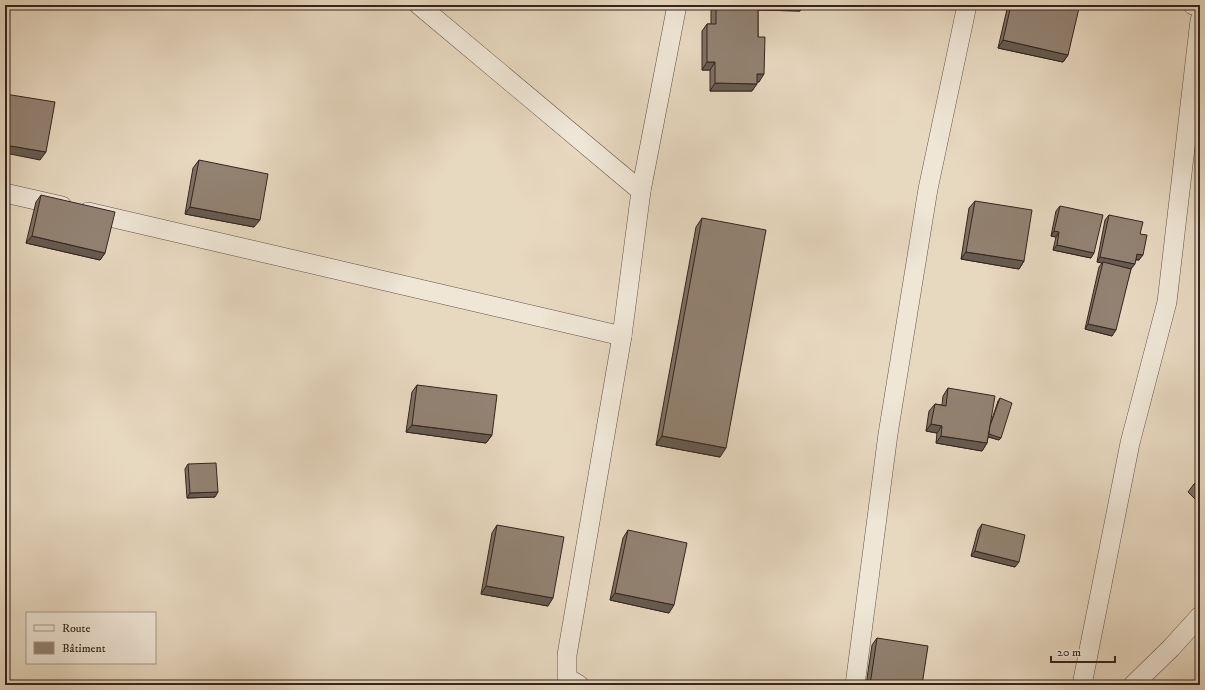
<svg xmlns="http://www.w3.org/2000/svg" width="1205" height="690" font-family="'IM FELL DW Pica',serif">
  <rect width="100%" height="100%" fill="#e7d8c0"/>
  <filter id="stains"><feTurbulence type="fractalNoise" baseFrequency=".005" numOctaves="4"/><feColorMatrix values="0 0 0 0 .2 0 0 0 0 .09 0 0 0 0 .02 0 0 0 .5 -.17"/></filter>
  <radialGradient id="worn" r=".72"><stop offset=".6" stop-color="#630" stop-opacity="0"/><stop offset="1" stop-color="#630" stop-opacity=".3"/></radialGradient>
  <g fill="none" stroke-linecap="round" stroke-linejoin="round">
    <!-- street casing -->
    <g stroke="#625146" stroke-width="20">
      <g id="street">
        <path d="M 419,5 L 641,191"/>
        <path d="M 1193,5 L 1200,6"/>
        <path d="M 5,193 L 62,206"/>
        <path d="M 88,212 L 622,336"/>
        <path d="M 579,685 L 567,678 L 567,655 L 622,336 L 641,191 L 677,5"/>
        <path d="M 855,685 L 888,434 L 928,189 L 967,5"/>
        <path d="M 1082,685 L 1130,443 L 1167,302 L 1200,20"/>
        <path d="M 1133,685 L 1171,648 L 1200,616"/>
      </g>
    </g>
    <!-- street -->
    <use href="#street" stroke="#efe6d6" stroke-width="19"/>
  </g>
  <!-- wall -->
  <g fill="#7e7062" stroke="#35241e">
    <path d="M 693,5 L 804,5 L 800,11 L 758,10 L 758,37 L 759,82 L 757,82 L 752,91 L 710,91 L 710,70 L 702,70 L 702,31 L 707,24 L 711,24 L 711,11 L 712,9 L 693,8 Z"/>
    <path d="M 1008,5 L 1065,5 L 1068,55 L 1063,62 L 998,48 Z"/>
    <path d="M 199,160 L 254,227 L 185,214 L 193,168 Z"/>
    <path d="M 41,195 L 105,253 L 100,260 L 26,243 L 36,202 Z"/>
    <path d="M 975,201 L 1024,261 L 1019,269 L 961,259 L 969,208 Z"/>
    <path d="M 1060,206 L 1091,258 L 1053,250 L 1056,237 L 1051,236 L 1056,211 Z"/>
    <path d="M 1109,215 L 1140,234 L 1139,260 L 1136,260 L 1131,269 L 1112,336 L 1085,329 L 1099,267 L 1102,263 L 1097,262 L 1105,220 Z"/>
    <path d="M 702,218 L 720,457 L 656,445 L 696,227 Z"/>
    <path d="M 417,385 L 492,435 L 486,443 L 406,432 L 412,392 Z"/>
    <path d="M 948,388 L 991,422 L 998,401 L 1000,398 L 999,440 L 988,437 L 987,443 L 982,451 L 936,443 L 937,433 L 926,431 L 929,411 L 935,404 L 942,405 L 943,396 Z"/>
    <path d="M 188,464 L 215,497 L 187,498 L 185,469 Z"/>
    <path d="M 1200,478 L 1200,504 L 1188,492 L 1194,484 Z"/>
    <path d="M 982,524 L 1015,567 L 971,556 L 978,530 Z"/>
    <path d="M 497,525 L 548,606 L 481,594 L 492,533 Z"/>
    <path d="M 628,530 L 669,613 L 610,600 L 623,538 Z"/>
    <path d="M 877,638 L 922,685 L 866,685 L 872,645 Z"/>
  </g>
  <!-- shaded-wall -->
  <g fill="#665b50" stroke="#35241e">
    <path d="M 695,5 L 715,5 L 712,9 L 693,8 Z"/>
    <path d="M 716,5 L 804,5 L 800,11 L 716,9 Z"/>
    <path d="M 1003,40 L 1068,55 L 1063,62 L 998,48 Z"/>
    <path d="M 707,62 L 715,62 L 710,70 L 702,70 Z"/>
    <path d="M 757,74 L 764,74 L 759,82 L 752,82 Z"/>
    <path d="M 715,83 L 757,84 L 752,91 L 710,91 Z"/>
    <path d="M 5,145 L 46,152 L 40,160 L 5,153 Z"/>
    <path d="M 190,207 L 260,220 L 254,227 L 185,214 Z"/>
    <path d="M 1054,231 L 1059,232 L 1056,237 L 1051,236 Z"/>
    <path d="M 32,236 L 105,253 L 100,260 L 26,243 Z"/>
    <path d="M 1057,245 L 1094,253 L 1091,258 L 1053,250 Z"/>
    <path d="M 966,252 L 1024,261 L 1019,269 L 961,259 Z"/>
    <path d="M 1137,254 L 1143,255 L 1139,260 L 1133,259 Z"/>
    <path d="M 1100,257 L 1135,264 L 1131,269 L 1097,262 Z"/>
    <path d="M 1088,324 L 1116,330 L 1112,336 L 1085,329 Z"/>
    <path d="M 931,424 L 942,426 L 937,433 L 926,431 Z"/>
    <path d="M 412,425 L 492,435 L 486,443 L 406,432 Z"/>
    <path d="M 988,433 L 1001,438 L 999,440 L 986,436 Z"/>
    <path d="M 662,436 L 726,448 L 720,457 L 656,445 Z"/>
    <path d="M 941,436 L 987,443 L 982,451 L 936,443 Z"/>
    <path d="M 218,492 L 215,497 L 187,498 L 190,493 Z"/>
    <path d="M 975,551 L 1019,562 L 1015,567 L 971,556 Z"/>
    <path d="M 486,586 L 553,598 L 548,606 L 481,594 Z"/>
    <path d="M 615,593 L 674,605 L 669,613 L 610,600 Z"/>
  </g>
  <!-- building -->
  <g fill="#928272" stroke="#35241e">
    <path d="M 716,5 L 758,5 L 758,37 L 765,37 L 764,74 L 757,74 L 757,84 L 715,83 L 715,62 L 707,62 L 707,24 L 716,24 Z"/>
    <path d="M 1011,5 L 1065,5 L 1079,8 L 1068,55 L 1003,40 Z"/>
    <path d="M 5,94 L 55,102 L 46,152 L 5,145 Z"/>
    <path d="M 199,160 L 268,174 L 260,220 L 190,207 Z"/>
    <path d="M 41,195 L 115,212 L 105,253 L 32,236 Z"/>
    <path d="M 975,201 L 1032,210 L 1024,261 L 966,252 Z"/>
    <path d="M 1060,206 L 1103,215 L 1094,253 L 1057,245 L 1059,232 L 1054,231 Z"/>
    <path d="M 1109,215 L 1143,222 L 1140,234 L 1147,235 L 1143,255 L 1137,254 L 1135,264 L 1100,257 Z"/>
    <path d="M 702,218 L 766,230 L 726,448 L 662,436 Z"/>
    <path d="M 1103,262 L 1131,269 L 1116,330 L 1088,324 Z"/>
    <path d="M 417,385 L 497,395 L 492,435 L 412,425 Z"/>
    <path d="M 948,388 L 995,396 L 987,443 L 941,436 L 942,426 L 931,424 L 935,404 L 946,406 Z"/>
    <path d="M 1000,398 L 1012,403 L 1001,438 L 989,434 L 990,426 Z"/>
    <path d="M 216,463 L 218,492 L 190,493 L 188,464 Z"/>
    <path d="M 1200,478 L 1200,491 L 1194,484 Z"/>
    <path d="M 982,524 L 1025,535 L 1019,562 L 975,551 Z"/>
    <path d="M 497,525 L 564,537 L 553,598 L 486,586 Z"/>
    <path d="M 628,530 L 687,543 L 674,605 L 615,593 Z"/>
    <path d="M 877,638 L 928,646 L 922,685 L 870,685 Z"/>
  </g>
  <!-- margin -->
  <rect width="1205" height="690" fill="none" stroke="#e7d8c0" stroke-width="20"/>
  <rect x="6" y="6" width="1193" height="678" fill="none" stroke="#35241e" stroke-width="2"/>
  <rect x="10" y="10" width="1185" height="670" fill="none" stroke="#35241e"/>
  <!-- legend -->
  <rect x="26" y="612" width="130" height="52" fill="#efe6d6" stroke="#a5988c"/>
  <rect x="34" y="625" width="20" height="6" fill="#efe6d6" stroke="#a5988c"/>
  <text x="62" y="632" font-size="12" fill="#35241e">Route</text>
  <rect x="34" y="642" width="20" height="12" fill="#928272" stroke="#a5988c"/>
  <text x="62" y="652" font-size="12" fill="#35241e">Bâtiment</text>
  <!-- scale -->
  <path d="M1051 656v6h64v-6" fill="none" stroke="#35241e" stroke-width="2"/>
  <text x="1057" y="656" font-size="12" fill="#35241e" stroke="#efe6d6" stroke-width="3" paint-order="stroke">20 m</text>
  <rect width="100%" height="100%" filter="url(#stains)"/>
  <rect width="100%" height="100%" fill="url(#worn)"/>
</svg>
